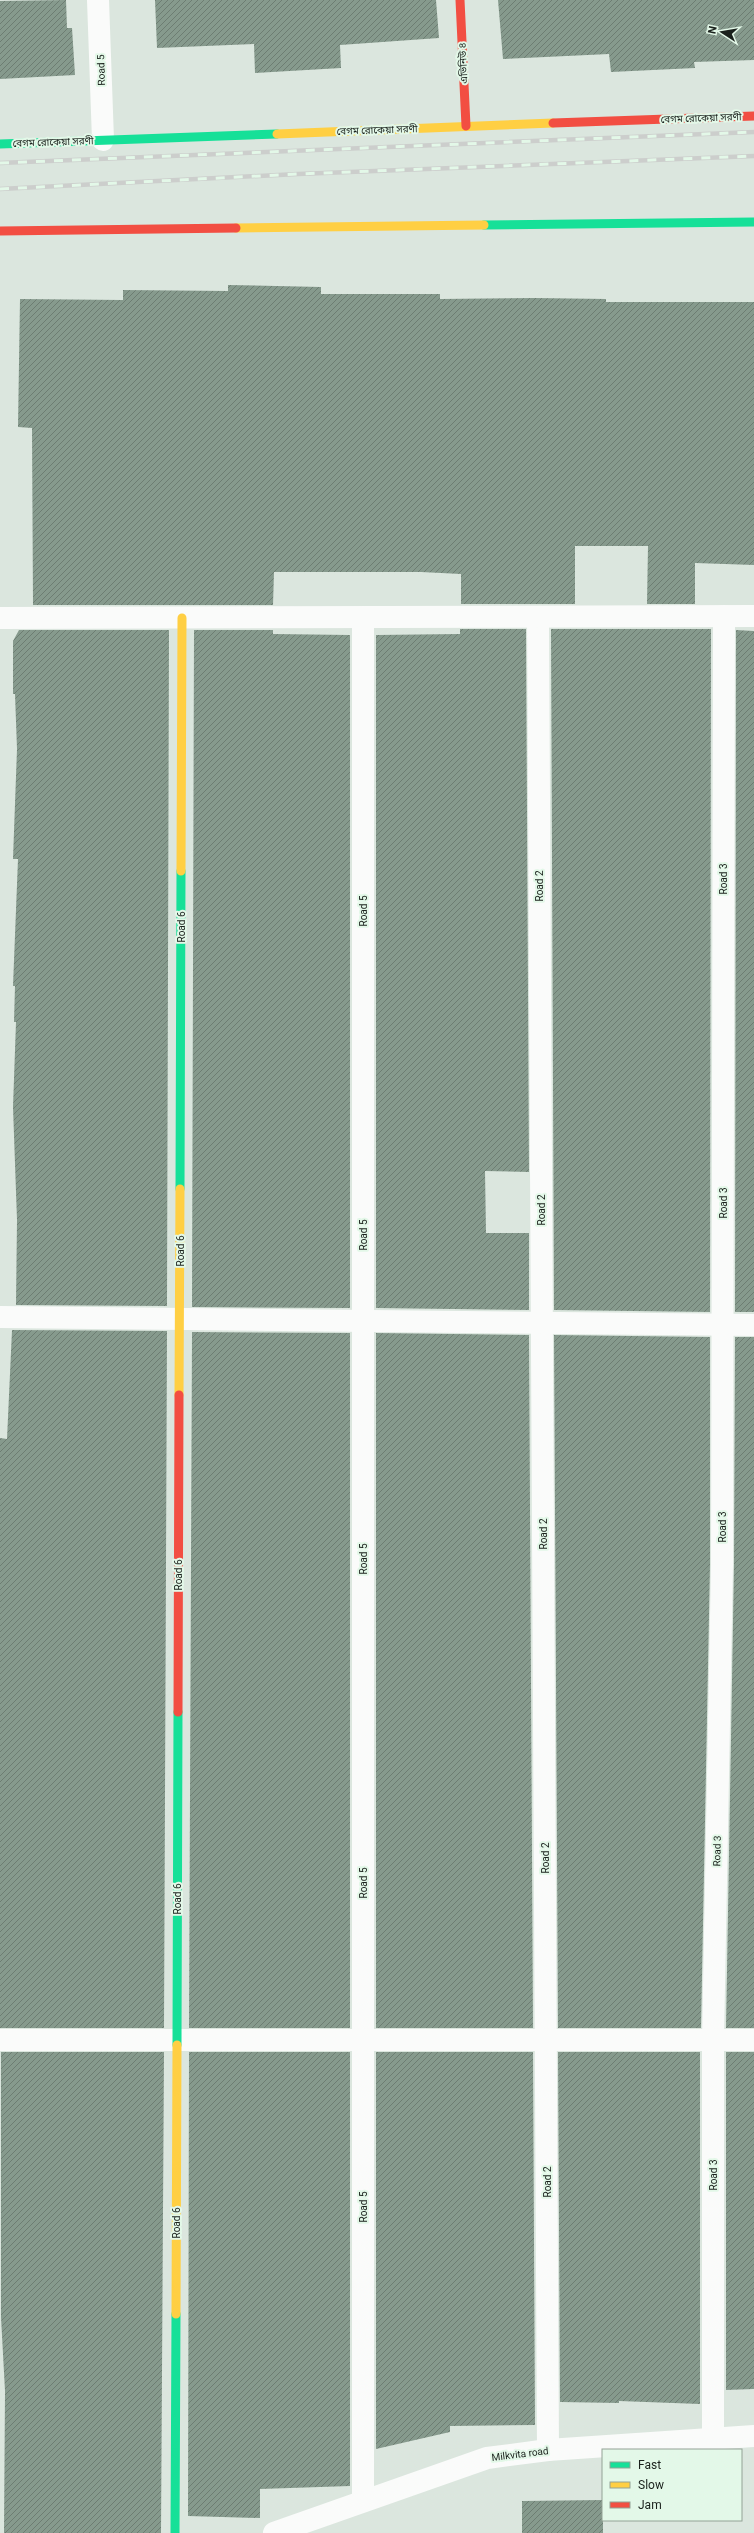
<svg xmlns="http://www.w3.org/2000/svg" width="754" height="2533" font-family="Roboto,'Noto Sans Bengali',sans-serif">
  <defs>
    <pattern id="building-hatch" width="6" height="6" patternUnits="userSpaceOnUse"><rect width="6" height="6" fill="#869a8d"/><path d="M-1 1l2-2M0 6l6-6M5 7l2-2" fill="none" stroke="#6d7d72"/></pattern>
  </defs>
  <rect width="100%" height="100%" fill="#dbe6de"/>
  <!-- building -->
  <g fill="url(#building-hatch)">
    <path d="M 66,0 L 67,28 L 72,28 L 75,75 L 0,79 L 0,1 Z"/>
    <path d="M 155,0 L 436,0 L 439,38 L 340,45 L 341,68 L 255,73 L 254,44 L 157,48 Z"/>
    <path d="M 498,0 L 754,0 L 754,60 L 694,62 L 695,68 L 611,72 L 609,54 L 503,59 Z"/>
    <path d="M 228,285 L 321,287 L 321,294 L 440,294 L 440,299 L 535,298 L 606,299 L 606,302 L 754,302 L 754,565 L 695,563 L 695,604 L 647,604 L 648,546 L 575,546 L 575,604 L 461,604 L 461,574 L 421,572 L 274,572 L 273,605 L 33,605 L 32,428 L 18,427 L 20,299 L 123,300 L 123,290 L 228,291 Z"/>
    <path d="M 460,629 L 526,629 L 529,1172 L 485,1171 L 486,1233 L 529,1233 L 529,1310 L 376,1308 L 376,635 L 460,634 Z"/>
    <path d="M 551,629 L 711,629 L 710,1312 L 554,1310 Z"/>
    <path d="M 19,630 L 169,630 L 167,1306 L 16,1305 L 17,1220 L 13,1107 L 16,1022 L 14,1022 L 15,986 L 13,986 L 18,859 L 13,859 L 17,749 L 15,694 L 13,694 L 13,641 Z"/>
    <path d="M 194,630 L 273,630 L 273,634 L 350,635 L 350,1308 L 192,1307 Z"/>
    <path d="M 736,630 L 754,631 L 754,1312 L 735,1312 Z"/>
    <path d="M 12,1330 L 167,1331 L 164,2028 L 0,2028 L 0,1438 L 7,1439 Z"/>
    <path d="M 192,1332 L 350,1333 L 350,2028 L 189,2028 Z"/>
    <path d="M 376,1333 L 529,1335 L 533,2028 L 376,2028 Z"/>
    <path d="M 554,1335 L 710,1337 L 710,1564 L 701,2028 L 558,2028 Z"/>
    <path d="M 735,1337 L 754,1337 L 754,2028 L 726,2028 L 734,1564 Z"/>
    <path d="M 1,2052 L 164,2052 L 161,2533 L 4,2533 L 5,2391 L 1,2317 Z"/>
    <path d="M 189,2052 L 350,2052 L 350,2486 L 260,2489 L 260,2518 L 188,2516 Z"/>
    <path d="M 376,2052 L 533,2052 L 535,2425 L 450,2426 L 450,2432 L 376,2449 Z"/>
    <path d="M 558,2052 L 700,2052 L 700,2404 L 619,2401 L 619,2403 L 560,2402 Z"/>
    <path d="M 726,2052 L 754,2052 L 754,2389 L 726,2390 Z"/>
    <path d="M 603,2500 L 603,2533 L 522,2533 L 522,2501 Z"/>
  </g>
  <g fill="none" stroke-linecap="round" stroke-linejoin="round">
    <!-- street -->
    <g stroke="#fafbfa" stroke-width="22">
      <path d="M 98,0 L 103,140"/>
      <path d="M 538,617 L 548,2450"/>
      <path d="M 0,618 L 754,616"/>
      <path d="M 0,1317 L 754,1325"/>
      <path d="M 0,2040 L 754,2040"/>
      <path d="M 713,2438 L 713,2040 L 722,1564 L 724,616"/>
      <path d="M 363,2501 L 363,617"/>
      <path d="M 274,2533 L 487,2458 L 548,2450 L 754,2436"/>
    </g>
    <!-- fast -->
    <g stroke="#16e098" stroke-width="9">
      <path d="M 0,144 L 277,134"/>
      <path d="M 484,225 L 754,222"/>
      <path d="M 180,1189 L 181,871"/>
      <path d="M 177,2045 L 178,1712"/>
      <path d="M 175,2533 L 176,2314"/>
    </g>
    <!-- slow -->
    <g stroke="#ffcf43" stroke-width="9">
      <path d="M 277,134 L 553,123"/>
      <path d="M 236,228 L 484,225"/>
      <path d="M 181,871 L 182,618"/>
      <path d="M 179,1395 L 180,1189"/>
      <path d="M 176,2314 L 177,2045"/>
    </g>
    <!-- jam -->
    <g stroke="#f24e42" stroke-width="9">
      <path d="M 460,0 L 466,126"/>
      <path d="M 553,123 L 754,116"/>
      <path d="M 0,231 L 236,228"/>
      <path d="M 178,1712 L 179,1395"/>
    </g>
    <!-- rail casing -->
    <g stroke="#cccecc" stroke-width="4.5">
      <g id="rail">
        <path d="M 0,163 L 754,132"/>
        <path d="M 0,189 L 298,174 L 754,156"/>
      </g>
    </g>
    <!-- rail -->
    <use href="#rail" stroke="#e3f8e8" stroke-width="3" stroke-dasharray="9" stroke-linecap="butt"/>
  </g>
  <g text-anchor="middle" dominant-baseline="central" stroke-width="4" stroke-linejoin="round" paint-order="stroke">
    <!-- street labels -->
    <g font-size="10" fill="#1a211c" stroke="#e3f8e8">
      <text transform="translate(463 63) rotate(-93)">এভিনিউ ৪</text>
      <text transform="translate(101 70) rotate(-92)">Road 5</text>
      <text transform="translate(701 118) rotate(-2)">বেগম রোকেয়া সরণী</text>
      <text transform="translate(377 130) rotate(-2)">বেগম রোকেয়া সরণী</text>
      <text transform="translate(53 142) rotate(-2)">বেগম রোকেয়া সরণী</text>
      <text transform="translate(723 879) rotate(-90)">Road 3</text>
      <text transform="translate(539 886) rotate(-90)">Road 2</text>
      <text transform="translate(363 911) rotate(-90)">Road 5</text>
      <text transform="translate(181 927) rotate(-90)">Road 6</text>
      <text transform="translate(723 1203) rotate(-90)">Road 3</text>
      <text transform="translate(541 1210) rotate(-90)">Road 2</text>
      <text transform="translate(363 1235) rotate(-90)">Road 5</text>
      <text transform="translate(180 1251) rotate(-90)">Road 6</text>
      <text transform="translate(722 1527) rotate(-90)">Road 3</text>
      <text transform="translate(543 1534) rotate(-90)">Road 2</text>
      <text transform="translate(363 1559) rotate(-90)">Road 5</text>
      <text transform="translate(178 1575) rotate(-90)">Road 6</text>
      <text transform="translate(717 1851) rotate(-89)">Road 3</text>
      <text transform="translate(545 1858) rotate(-90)">Road 2</text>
      <text transform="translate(363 1883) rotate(-90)">Road 5</text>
      <text transform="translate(177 1899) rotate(-90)">Road 6</text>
      <text transform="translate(713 2175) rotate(-90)">Road 3</text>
      <text transform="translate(547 2182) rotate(-90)">Road 2</text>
      <text transform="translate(363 2207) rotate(-90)">Road 5</text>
      <text transform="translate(176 2223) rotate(-90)">Road 6</text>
      <text transform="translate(520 2454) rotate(-7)">Milkvita road</text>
    </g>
  </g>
  <!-- legend -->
  <rect x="602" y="2449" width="140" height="72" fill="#e3f8e8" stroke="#93a296"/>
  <rect x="610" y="2462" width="20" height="6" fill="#16e098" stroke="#93a296"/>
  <text x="638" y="2469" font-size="12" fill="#1a211c">Fast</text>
  <rect x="610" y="2482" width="20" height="6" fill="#ffcf43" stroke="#93a296"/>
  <text x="638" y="2489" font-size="12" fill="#1a211c">Slow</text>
  <rect x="610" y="2502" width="20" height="6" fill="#f24e42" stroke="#93a296"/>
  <text x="638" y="2509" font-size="12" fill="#1a211c">Jam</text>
  <!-- north arrow -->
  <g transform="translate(722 32) rotate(282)" stroke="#e3f8e8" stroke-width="3" paint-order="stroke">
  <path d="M0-3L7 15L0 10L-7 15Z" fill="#1a211c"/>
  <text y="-6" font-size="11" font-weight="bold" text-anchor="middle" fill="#1a211c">N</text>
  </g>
</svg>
